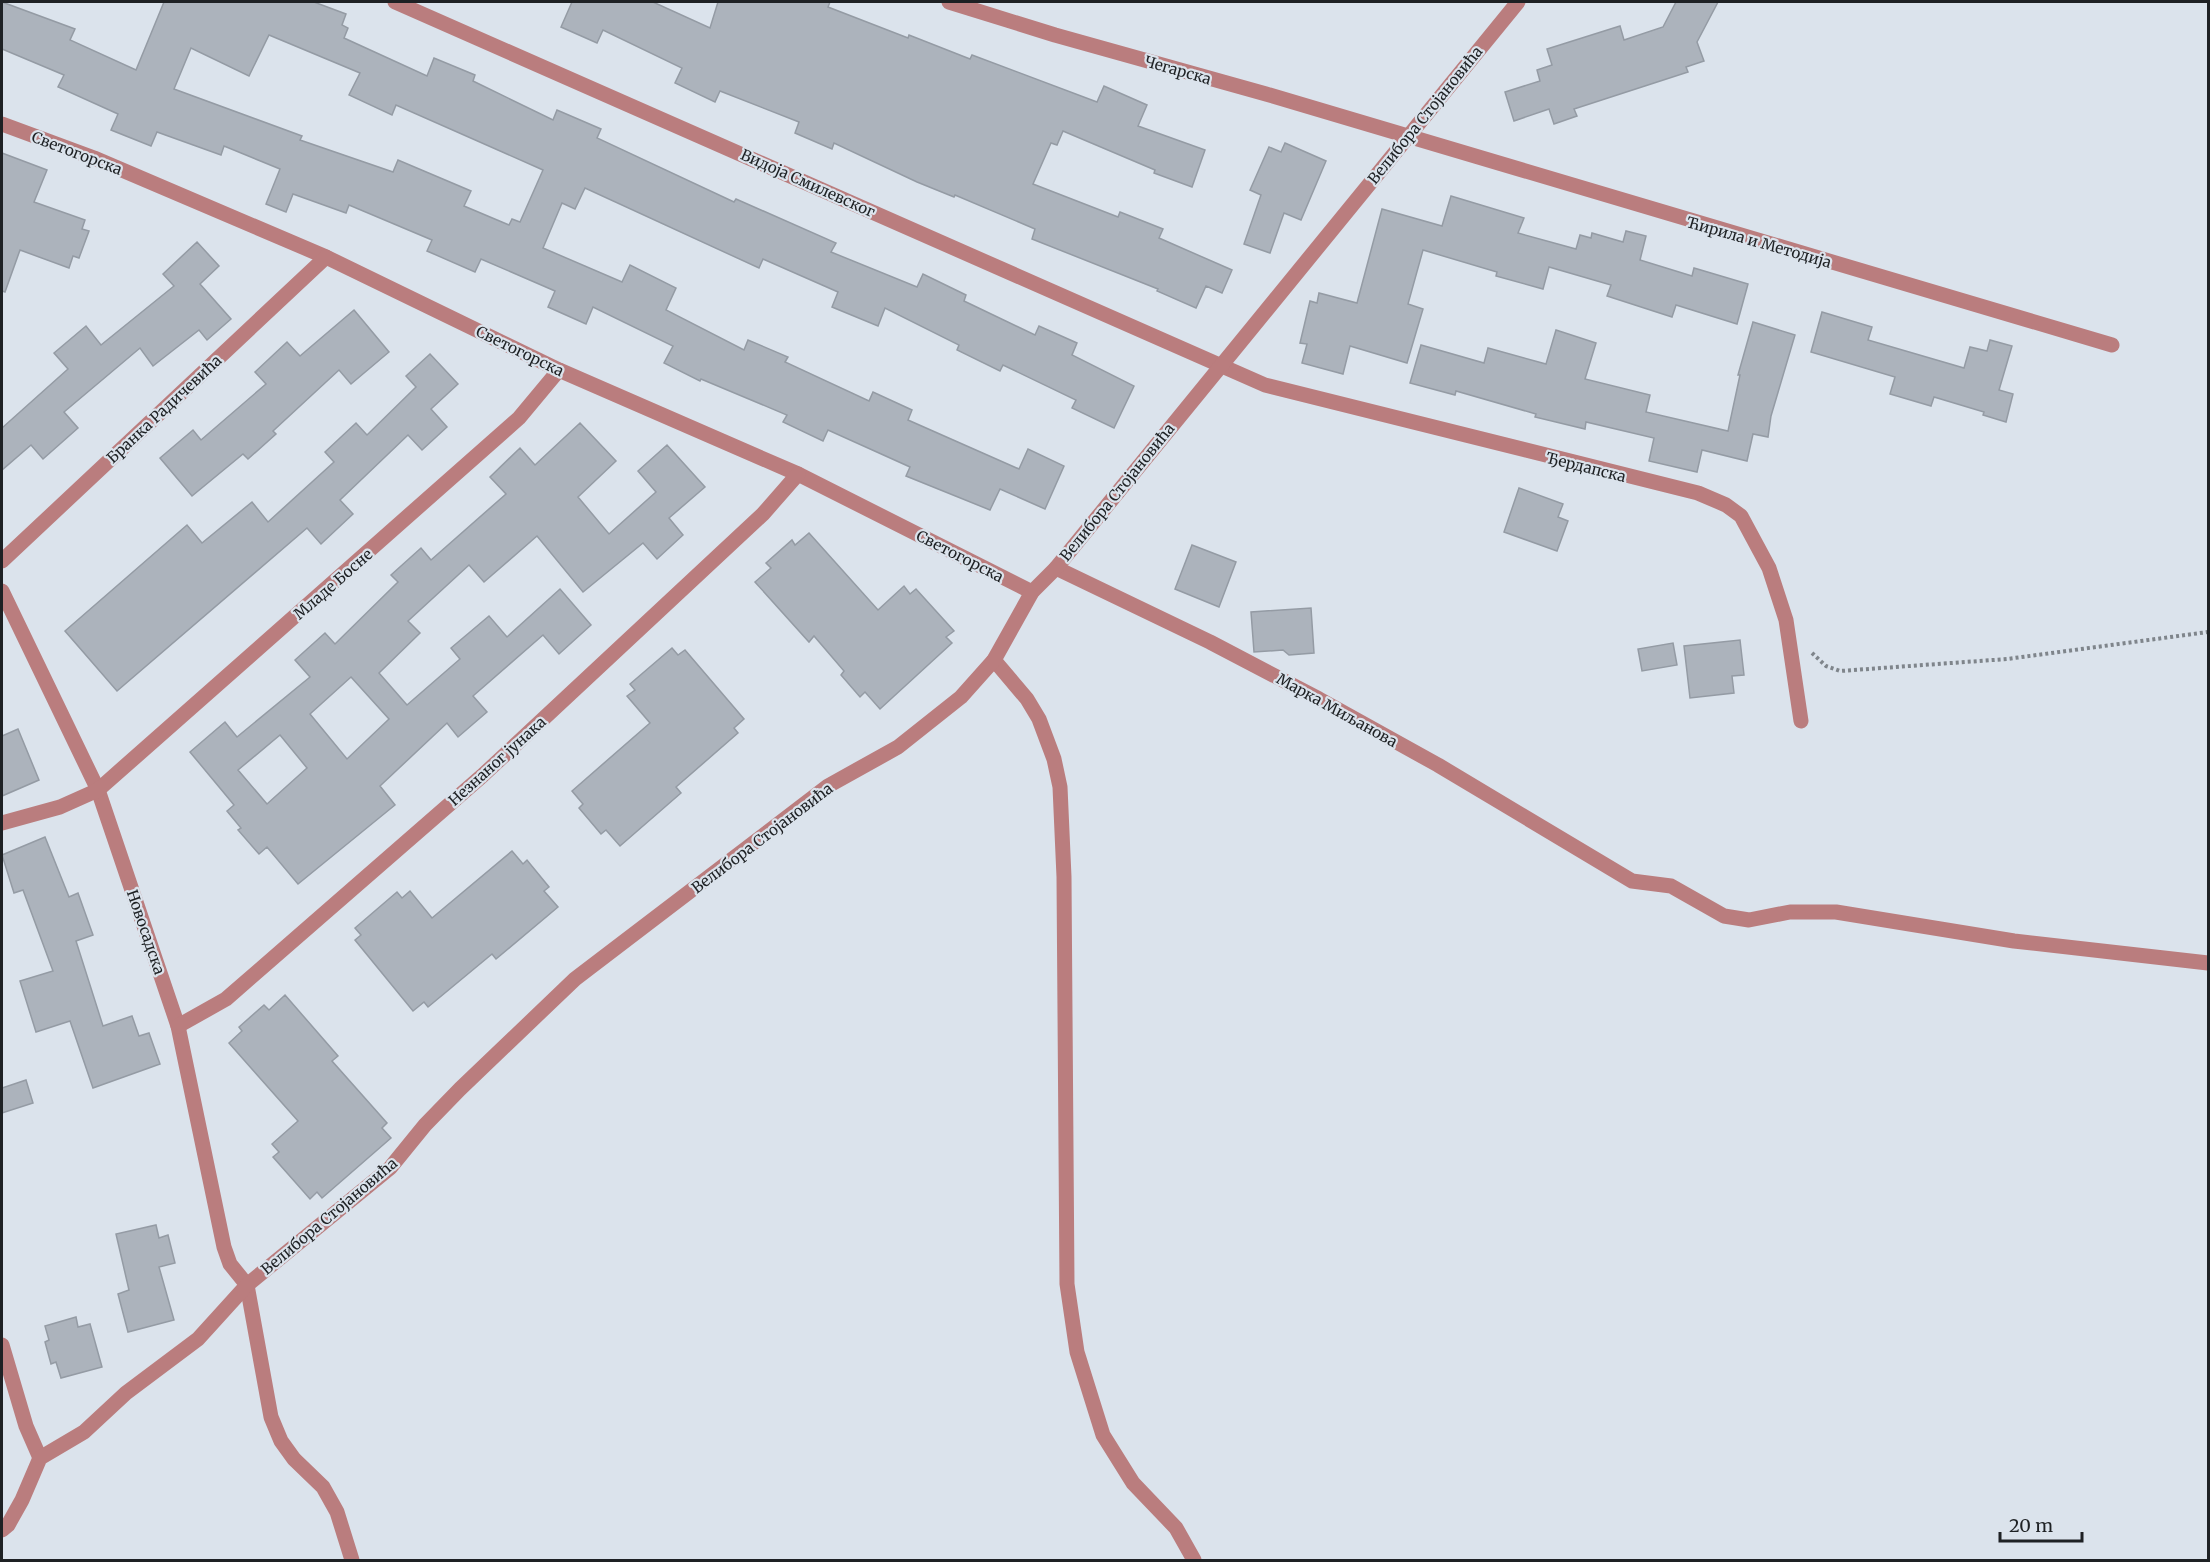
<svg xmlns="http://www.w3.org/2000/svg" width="2210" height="1562" font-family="Merriweather,serif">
  <rect width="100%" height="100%" fill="#dbe3ec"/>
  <!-- building -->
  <g fill="#acb3bc" stroke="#949ba4" stroke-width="1.5" fill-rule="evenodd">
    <path d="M 2,2 L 75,29 L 70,40 L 136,70 L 164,2 L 314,2 L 346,14 L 342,25 L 348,28 L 344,38 L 427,76 L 434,58 L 475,75 L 473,81 L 553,120 L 557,110 L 601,129 L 597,138 L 734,202 L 736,199 L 836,243 L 831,252 L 917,287 L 923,274 L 966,295 L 964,301 L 1035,335 L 1039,326 L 1077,343 L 1072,355 L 1134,386 L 1114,428 L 1072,408 L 1076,400 L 1003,365 L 1000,371 L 957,350 L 959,345 L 885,308 L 878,326 L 832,307 L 838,292 L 763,259 L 759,268 L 585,188 L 575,209 L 562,203 L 543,248 L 622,282 L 630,265 L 676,288 L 666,310 L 744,350 L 748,340 L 788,357 L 785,362 L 869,401 L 873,392 L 912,410 L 908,420 L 1019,469 L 1028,449 L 1064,466 L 1045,509 L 1000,489 L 990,510 L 906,476 L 910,467 L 828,430 L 823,441 L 783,422 L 787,415 L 701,379 L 700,381 L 664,363 L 673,346 L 593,307 L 586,324 L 548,307 L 555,291 L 481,259 L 475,272 L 427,251 L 432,240 L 349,205 L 346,213 L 293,194 L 286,212 L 266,204 L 280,169 L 224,146 L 221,155 L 157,132 L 151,146 L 111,130 L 118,114 L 58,87 L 64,75 L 2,49 ZM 269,35 L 360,73 L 349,95 L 392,115 L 396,105 L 543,170 L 520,222 L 512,219 L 509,225 L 464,206 L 471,191 L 398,160 L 393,172 L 300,140 L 302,136 L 174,89 L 191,48 L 249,76 Z"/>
    <path d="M 572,2 L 653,2 L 710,28 L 718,2 L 830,2 L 828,7 L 908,38 L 909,35 L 970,59 L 972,55 L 1097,102 L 1104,86 L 1147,105 L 1138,126 L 1205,150 L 1192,187 L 1154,173 L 1155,170 L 1063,131 L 1057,145 L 1051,143 L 1033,184 L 1118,217 L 1120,212 L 1163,229 L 1159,238 L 1232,270 L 1222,293 L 1206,286 L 1196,308 L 1157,291 L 1158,289 L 1032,239 L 1035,229 L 955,195 L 954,197 L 917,182 L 834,143 L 832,149 L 795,133 L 799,122 L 720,91 L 715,102 L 675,83 L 682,68 L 603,30 L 597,43 L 561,27 Z"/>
    <path d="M 1676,2 L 1718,2 L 1697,42 L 1704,61 L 1686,67 L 1688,72 L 1574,109 L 1577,116 L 1554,124 L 1549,109 L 1514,121 L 1505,92 L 1540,81 L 1537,70 L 1552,65 L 1547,49 L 1620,26 L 1624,40 L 1663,27 Z"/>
    <path d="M 1285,143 L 1326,161 L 1301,220 L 1284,213 L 1270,253 L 1244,244 L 1261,195 L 1250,190 L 1269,147 L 1281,152 Z"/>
    <path d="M 2,153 L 47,170 L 34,202 L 85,220 L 82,229 L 89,231 L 79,258 L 73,256 L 69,268 L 20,250 L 5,292 L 2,291 Z"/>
    <path d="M 1451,196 L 1524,218 L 1518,233 L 1576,249 L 1580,235 L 1591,238 L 1592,233 L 1623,242 L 1626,231 L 1646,236 L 1640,260 L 1692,276 L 1694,268 L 1748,284 L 1737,324 L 1676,305 L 1672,317 L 1607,296 L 1611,285 L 1549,267 L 1543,289 L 1496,276 L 1497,272 L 1423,250 L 1408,304 L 1423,309 L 1407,363 L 1350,346 L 1343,374 L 1302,363 L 1307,344 L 1300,343 L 1310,301 L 1317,303 L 1319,293 L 1357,303 L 1382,209 L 1442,226 Z"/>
    <path d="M 197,242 L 219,266 L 200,284 L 231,319 L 207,340 L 199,330 L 153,366 L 140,348 L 64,412 L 78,428 L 43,459 L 31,445 L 2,470 L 2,428 L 68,369 L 54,353 L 86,326 L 101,345 L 174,286 L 163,274 Z"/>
    <path d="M 354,310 L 389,352 L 351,384 L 339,370 L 273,431 L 276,434 L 248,459 L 243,454 L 192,496 L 160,458 L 193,430 L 201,440 L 266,384 L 255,372 L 287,342 L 300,356 Z"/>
    <path d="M 1822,312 L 1872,327 L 1868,340 L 1964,368 L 1970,347 L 1987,351 L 1990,340 L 2012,346 L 1999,390 L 2013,394 L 2006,422 L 1983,415 L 1984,412 L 1934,397 L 1931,406 L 1890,394 L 1895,377 L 1811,352 Z"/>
    <path d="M 1753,322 L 1795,335 L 1771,416 L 1768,437 L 1753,434 L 1747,461 L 1702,450 L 1697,472 L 1649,461 L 1654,438 L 1586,422 L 1585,429 L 1535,417 L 1536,414 L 1456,391 L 1455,395 L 1410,383 L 1421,345 L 1484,363 L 1488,348 L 1546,364 L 1556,330 L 1596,343 L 1585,379 L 1650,395 L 1646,412 L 1728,431 L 1740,375 L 1738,375 Z"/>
    <path d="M 430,354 L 458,384 L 431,409 L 447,427 L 422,450 L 408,435 L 340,500 L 353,514 L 321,544 L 307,528 L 117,691 L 65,631 L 187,525 L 202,543 L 252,502 L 268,522 L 334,462 L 325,452 L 356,423 L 367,435 L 416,387 L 406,376 Z"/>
    <path d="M 580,423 L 616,461 L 578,497 L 609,534 L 656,492 L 638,471 L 667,445 L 705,487 L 669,518 L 683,535 L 657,559 L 643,543 L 583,592 L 537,536 L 484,582 L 469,565 L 408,621 L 420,633 L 379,673 L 407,705 L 460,659 L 451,648 L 489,616 L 507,637 L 560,589 L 591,625 L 559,654 L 543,635 L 473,696 L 487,712 L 458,737 L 447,723 L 380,786 L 395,805 L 298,884 L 267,847 L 259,854 L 238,830 L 241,828 L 227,811 L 234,805 L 190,752 L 225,722 L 237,737 L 310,677 L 295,660 L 325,633 L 335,644 L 398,582 L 391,575 L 421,548 L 431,560 L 506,494 L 490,477 L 520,448 L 535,465 ZM 351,677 L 389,719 L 347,759 L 310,714 ZM 280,735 L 307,768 L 267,804 L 238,770 Z"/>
    <path d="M 1519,488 L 1563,504 L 1558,517 L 1568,521 L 1557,551 L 1504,532 Z"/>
    <path d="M 809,533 L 878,610 L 904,586 L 910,594 L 916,589 L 954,631 L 946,637 L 952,643 L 880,709 L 865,692 L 860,697 L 841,675 L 844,671 L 814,636 L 809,642 L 755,582 L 771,568 L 766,563 L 792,540 L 795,545 Z"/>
    <path d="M 1192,545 L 1236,562 L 1219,607 L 1175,589 Z"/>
    <path d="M 1311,608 L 1314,653 L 1289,655 L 1283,650 L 1254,652 L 1251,612 Z"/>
    <path d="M 1740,640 L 1744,675 L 1732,676 L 1734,693 L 1690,698 L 1684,646 Z"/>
    <path d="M 1673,643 L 1677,665 L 1642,671 L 1638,649 Z"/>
    <path d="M 672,648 L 678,655 L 685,650 L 744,719 L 734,728 L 738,733 L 676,787 L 681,793 L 620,846 L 606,830 L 601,834 L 579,808 L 583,804 L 572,791 L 650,723 L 627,696 L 635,690 L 630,684 Z"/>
    <path d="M 18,729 L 39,780 L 2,796 L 2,736 Z"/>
    <path d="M 45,837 L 69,897 L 78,893 L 93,935 L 76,941 L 103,1026 L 132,1016 L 139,1036 L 149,1033 L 160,1064 L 93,1088 L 70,1021 L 36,1032 L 20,981 L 53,971 L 23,890 L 14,893 L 2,855 Z"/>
    <path d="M 512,851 L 523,864 L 527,860 L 549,887 L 544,891 L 558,907 L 496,959 L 492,954 L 428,1007 L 424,1002 L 413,1011 L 355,940 L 361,935 L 355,928 L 397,892 L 402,898 L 410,891 L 432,918 Z"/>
    <path d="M 285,995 L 338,1056 L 332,1061 L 387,1123 L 382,1128 L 391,1138 L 322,1198 L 317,1192 L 310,1199 L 273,1157 L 279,1152 L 272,1144 L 298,1121 L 229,1043 L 242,1031 L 239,1027 L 264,1005 L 269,1010 Z"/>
    <path d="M 26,1080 L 33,1103 L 2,1113 L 2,1088 Z"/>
    <path d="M 156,1225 L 159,1238 L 168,1235 L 175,1263 L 159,1267 L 174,1320 L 128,1332 L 118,1294 L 129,1290 L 116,1234 Z"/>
    <path d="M 76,1317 L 78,1327 L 90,1324 L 102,1367 L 61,1378 L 56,1362 L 51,1364 L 45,1342 L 49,1340 L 45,1326 Z"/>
  </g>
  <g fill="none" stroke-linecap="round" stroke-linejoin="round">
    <!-- path -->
    <path stroke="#7f858b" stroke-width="4" stroke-dasharray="3 3" stroke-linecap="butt" d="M 1812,653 L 1826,666 L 1840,671 L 2007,659 L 2208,632"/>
    <!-- minor -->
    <g stroke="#ba7d7e" stroke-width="15">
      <path d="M 395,2 L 1265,385 L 1698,493 L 1726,505 L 1741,516 L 1769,568 L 1786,620 L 1801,721"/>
      <path d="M 949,2 L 1055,35 L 1266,94 L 2112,345"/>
      <path d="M 2,124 L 94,158 L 326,257 L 559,370 L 798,474 L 1032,592"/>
      <path d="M 2,561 L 326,257"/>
      <path d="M 1056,568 L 1210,642 L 1319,699 L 1438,765 L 1632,881 L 1671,886 L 1724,916 L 1749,920 L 1790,912 L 1836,912 L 2014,941 L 2208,963"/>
      <path d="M 2,591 L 98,790 L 178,1026 L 224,1247 L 230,1264 L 247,1285 L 271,1417 L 281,1441 L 294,1459 L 323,1487 L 337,1512 L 352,1560"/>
      <path d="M 994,660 L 1027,699 L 1039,719 L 1054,759 L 1060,787 L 1064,877 L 1067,1284 L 1077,1352 L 1103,1435 L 1133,1483 L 1176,1528 L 1194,1560"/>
      <path d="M 2,823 L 60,807 L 98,790 L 519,418 L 559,370"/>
      <path d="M 178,1026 L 226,999 L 482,776 L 763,514 L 798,474"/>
      <path d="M 2,1345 L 26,1426 L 40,1458"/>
      <path d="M 2,1530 L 8,1525 L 22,1500 L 40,1458 L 84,1432 L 126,1393 L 198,1339 L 247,1285 L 390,1168 L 425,1125 L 460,1089 L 575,979 L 828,786 L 898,747 L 961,697 L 994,660 L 1032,592 L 1056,568 L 1518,2"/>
    </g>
  </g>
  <g text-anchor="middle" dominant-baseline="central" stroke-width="4.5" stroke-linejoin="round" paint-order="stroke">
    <!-- street labels -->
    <g font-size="15" fill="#1e2124" stroke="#dbe3ec">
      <text transform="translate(1178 70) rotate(16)">Чегарска</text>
      <text transform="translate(1425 115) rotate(-51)">Велибора Стојановића</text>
      <text transform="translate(77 153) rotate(21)">Светогорска</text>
      <text transform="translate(808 183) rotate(24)">Видоја Смилевског</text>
      <text transform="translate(1759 242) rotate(16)">Ћирила и Методија</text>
      <text transform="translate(520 351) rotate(26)">Светогорска</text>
      <text transform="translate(164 409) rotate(-43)">Бранка Радичевића</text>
      <text transform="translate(1586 467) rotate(14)">Ђердапска</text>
      <text transform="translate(1117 492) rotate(-51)">Велибора Стојановића</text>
      <text transform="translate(960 556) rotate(27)">Светогорска</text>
      <text transform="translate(333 584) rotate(-41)">Младе Босне</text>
      <text transform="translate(1337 710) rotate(29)">Марка Миљанова</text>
      <text transform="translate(497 761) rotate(-42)">Незнаног јунака</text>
      <text transform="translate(762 838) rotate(-37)">Велибора Стојановића</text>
      <text transform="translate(146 932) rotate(71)">Новосадска</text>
      <text transform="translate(329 1216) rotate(-40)">Велибора Стојановића</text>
    </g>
  </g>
  <!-- border -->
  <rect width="2210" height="1562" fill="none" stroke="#1e2124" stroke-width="6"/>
  <!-- scale -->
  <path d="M2000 1532v9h82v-9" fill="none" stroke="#1e2124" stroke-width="3"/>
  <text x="2009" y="1532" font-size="18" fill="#1e2124" stroke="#dbe3ec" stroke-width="4.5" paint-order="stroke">20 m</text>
</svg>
